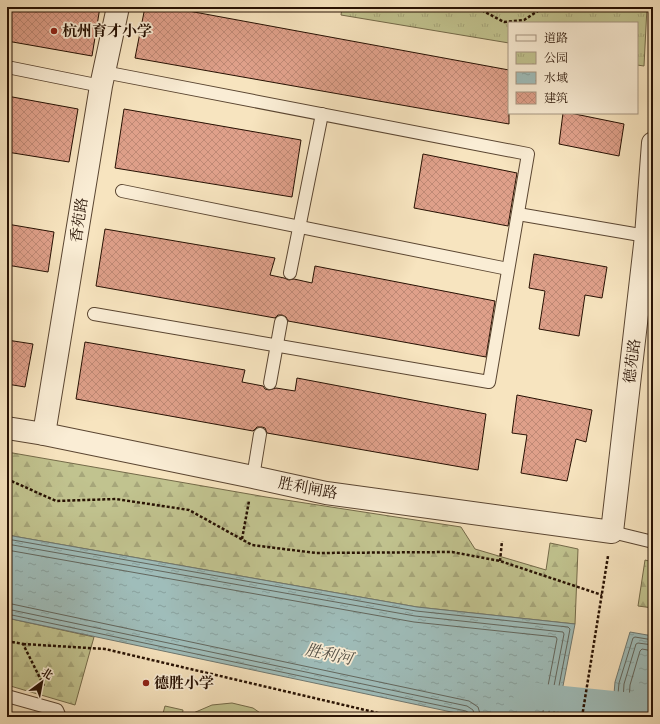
<svg xmlns="http://www.w3.org/2000/svg" width="660" height="724" font-family="'IM FELL Great Primer','Noto Serif SC',serif">
  <defs>
    <pattern id="forest-firs" width="22" height="20" patternUnits="userSpaceOnUse"><rect width="22" height="20" fill="#c1c38f"/><path d="M5 1l3.5 6h-7zM16 11l3.5 6h-7z" fill="#a6a67a"/></pattern>
    <pattern id="park-tufts" width="24" height="20" patternUnits="userSpaceOnUse"><rect width="24" height="20" fill="#c1c38f"/><path d="M3 7l-1-3M5 7V3M7 7l1-3M15 17l-1-3M17 17v-4M19 17l1-3" fill="none" stroke="#a6a67a"/></pattern>
    <pattern id="water-ripples" width="26" height="14" patternUnits="userSpaceOnUse"><rect width="26" height="14" fill="#9fbdba"/><path d="M2 4q2-2 4 0t4 0M15 11q2-2 4 0t4 0" fill="none" stroke="#89a19e"/></pattern>
    <pattern id="building-cross-hatch" width="8" height="8" patternUnits="userSpaceOnUse"><rect width="8" height="8" fill="#dfa08a"/><path d="M0 0l8 8M0 8l8-8" fill="none" stroke="#bf8975"/></pattern>
  </defs>
  <rect width="100%" height="100%" fill="#f7e4bf"/>
  <filter id="stains"><feTurbulence type="fractalNoise" baseFrequency=".005" numOctaves="4"/><feColorMatrix values="0 0 0 0 .2 0 0 0 0 .09 0 0 0 0 .02 0 0 0 .5 -.17"/></filter>
  <radialGradient id="worn" r=".72"><stop offset=".6" stop-color="#630" stop-opacity="0"/><stop offset="1" stop-color="#630" stop-opacity=".3"/></radialGradient>
  <!-- forest -->
  <g fill="url(#forest-firs)" stroke="#746a49">
    <path d="M 7,452 L 266,497 L 461,527 L 475,549 L 546,570 L 550,543 L 578,549 L 575,624 L 417,607 L 7,535 Z"/>
    <path d="M 645,560 L 653,562 L 653,608 L 638,606 Z"/>
    <path d="M 7,618 L 94,637 L 75,705 L 7,685 Z"/>
  </g>
  <!-- park -->
  <path fill="url(#park-tufts)" stroke="#746a49" d="M 342,7 L 647,7 L 644,66 L 637,65 L 637,23 L 509,23 L 509,43 L 341,15 Z"/>
  <!-- pitch -->
  <g fill="#c1c38f" stroke="#746a49">
    <path d="M 232,703 L 253,708 L 266,717 L 184,717 L 212,705 Z"/>
    <path d="M 165,706 L 183,710 L 182,717 L 162,717 Z"/>
  </g>
  <!-- water -->
  <g fill="url(#water-ripples)" stroke="#6f7871">
    <path d="M 7,535 L 417,607 L 575,624 L 557,717 L 475,717 L 7,618 Z"/>
    <path d="M 630,632 L 653,636 L 653,717 L 612,717 L 615,682 Z"/>
  </g>
  <g fill="none" stroke-linecap="round" stroke-linejoin="round">
    <!-- shore -->
    <g stroke="#63675e" stroke-width="1">
      <path d="M 7,539 L 416,611 L 568,627 L 570,629 L 553,717"/>
      <path d="M 7,544 L 415,616 L 563,632 L 564,634 L 548,717"/>
      <path d="M 7,550 L 414,622 L 556,637 L 557,639 L 542,717"/>
      <path d="M 7,603 L 469,701 L 478,707 L 481,717"/>
      <path d="M 7,609 L 467,706 L 473,710 L 475,717"/>
      <path d="M 7,614 L 466,711 L 469,713 L 470,717"/>
      <path d="M 616,717 L 619,683 L 633,638 L 635,637 L 653,640"/>
      <path d="M 622,717 L 624,684 L 636,644 L 638,643 L 653,645"/>
      <path d="M 628,717 L 630,685 L 640,651 L 642,649 L 653,651"/>
    </g>
    <!-- canal -->
    <path stroke="#9fbdba" stroke-width="26" d="M 526,694 L 543,697 L 653,708"/>
  </g>
  <!-- building -->
  <g fill="url(#building-cross-hatch)" stroke="#271103">
    <path d="M 7,7 L 100,7 L 92,56 L 7,41 Z"/>
    <path d="M 145,7 L 167,7 L 509,70 L 509,124 L 135,58 Z"/>
    <path d="M 7,96 L 78,109 L 69,162 L 7,152 Z"/>
    <path d="M 124,109 L 301,140 L 292,197 L 115,168 Z"/>
    <path d="M 563,113 L 570,113 L 624,124 L 619,156 L 559,144 Z"/>
    <path d="M 423,154 L 517,173 L 508,226 L 414,208 Z"/>
    <path d="M 7,224 L 54,232 L 48,272 L 7,265 Z"/>
    <path d="M 105,229 L 275,258 L 270,275 L 284,278 L 289,280 L 294,279 L 312,283 L 315,266 L 495,301 L 486,357 L 288,321 L 286,317 L 282,315 L 278,315 L 275,318 L 96,286 Z"/>
    <path d="M 534,254 L 607,267 L 602,298 L 585,295 L 579,336 L 539,329 L 545,291 L 529,288 Z"/>
    <path d="M 7,340 L 33,344 L 25,387 L 7,384 Z"/>
    <path d="M 85,342 L 245,370 L 242,382 L 263,386 L 265,389 L 269,390 L 276,388 L 295,391 L 297,378 L 486,414 L 478,470 L 267,433 L 265,428 L 262,427 L 257,427 L 253,431 L 76,399 Z"/>
    <path d="M 517,395 L 592,410 L 586,442 L 576,439 L 567,481 L 521,473 L 527,435 L 512,433 Z"/>
  </g>
  <g fill="none" stroke-linecap="round" stroke-linejoin="round">
    <!-- service casing -->
    <g stroke="#5b4632" stroke-width="14">
      <g id="service">
        <path d="M 7,67 L 101,86"/>
        <path d="M 122,191 L 508,269"/>
        <path d="M 518,214 L 646,236"/>
        <path d="M 290,273 L 322,114"/>
        <path d="M 94,314 L 489,382 L 528,154 L 104,72"/>
        <path d="M 270,383 L 281,322"/>
        <path d="M 253,477 L 260,434"/>
        <path d="M 612,532 L 653,542"/>
        <path d="M 7,696 L 57,710 L 60,717"/>
      </g>
    </g>
    <!-- minor casing -->
    <g stroke="#5b4632" stroke-width="24">
      <g id="minor">
        <path d="M 7,428 L 44,434 L 253,477 L 326,493 L 612,532 L 646,236 L 653,143"/>
        <path d="M 44,434 L 101,86 L 118,7"/>
      </g>
    </g>
    <!-- path -->
    <g stroke="#271103" stroke-width="2.5" stroke-dasharray="3 2" stroke-linecap="butt">
      <path d="M 478,7 L 485,12 L 504,22 L 524,20 L 541,9 L 549,7"/>
      <path d="M 7,479 L 56,501 L 116,499 L 189,510 L 252,545 L 316,553 L 452,552 L 500,561 L 602,595"/>
      <path d="M 242,539 L 249,501"/>
      <path d="M 500,561 L 502,541"/>
      <path d="M 7,641 L 23,644 L 44,686"/>
      <path d="M 23,644 L 105,649 L 395,717"/>
      <path d="M 582,717 L 608,556"/>
    </g>
    <!-- service -->
    <use href="#service" stroke="#faedd5" stroke-width="12"/>
    <!-- minor -->
    <use href="#minor" stroke="#faedd5" stroke-width="22"/>
  </g>
  <!-- markers -->
  <g fill="#8f2418" stroke="#faedd5" stroke-width="1.5">
    <circle cx="54" cy="31" r="4"/>
    <circle cx="146" cy="683" r="4"/>
  </g>
  <g text-anchor="middle" dominant-baseline="central" stroke-width="3.5" stroke-linejoin="round" paint-order="stroke">
    <!-- poi labels -->
    <g font-size="15" font-weight="bold" fill="#271103" stroke="#faedd5" text-anchor="start">
      <text x="62" y="31">杭州育才小学</text>
      <text x="154" y="683">德胜小学</text>
    </g>
    <!-- street labels -->
    <g font-size="15" fill="#271103" stroke="#faedd5">
      <text transform="translate(79 220) rotate(-81)">香苑路</text>
      <text transform="translate(632 361) rotate(-83)">德苑路</text>
      <text transform="translate(308 488) rotate(11)">胜利闸路</text>
    </g>
    <!-- water labels -->
    <g font-size="16" font-style="italic" fill="#514d43" stroke="#faedd5">
      <text transform="translate(329 654) rotate(12)">胜利河</text>
    </g>
  </g>
  <!-- margin -->
  <rect width="660" height="724" fill="none" stroke="#f7e4bf" stroke-width="24"/>
  <rect x="8" y="8" width="644" height="708" fill="none" stroke="#271103" stroke-width="2"/>
  <rect x="12" y="12" width="636" height="700" fill="none" stroke="#271103"/>
  <!-- legend -->
  <rect x="508" y="22" width="130" height="92" fill="#faedd5" stroke="#a69581"/>
  <rect x="516" y="35" width="20" height="6" fill="#faedd5" stroke="#a69581"/>
  <text x="544" y="42" font-size="12" fill="#271103">道路</text>
  <rect x="516" y="52" width="20" height="12" fill="url(#park-tufts)" stroke="#a69581"/>
  <text x="544" y="62" font-size="12" fill="#271103">公园</text>
  <rect x="516" y="72" width="20" height="12" fill="url(#water-ripples)" stroke="#a69581"/>
  <text x="544" y="82" font-size="12" fill="#271103">水域</text>
  <rect x="516" y="92" width="20" height="12" fill="url(#building-cross-hatch)" stroke="#a69581"/>
  <text x="544" y="102" font-size="12" fill="#271103">建筑</text>
  <!-- north arrow -->
  <g transform="translate(42 682) rotate(32)" stroke="#faedd5" stroke-width="3" paint-order="stroke">
  <path d="M0-3L7 15L0 10L-7 15Z" fill="#271103"/>
  <text y="-6" font-size="11" font-weight="bold" text-anchor="middle" fill="#271103">北</text>
  </g>
  <rect width="100%" height="100%" filter="url(#stains)"/>
  <rect width="100%" height="100%" fill="url(#worn)"/>
</svg>
